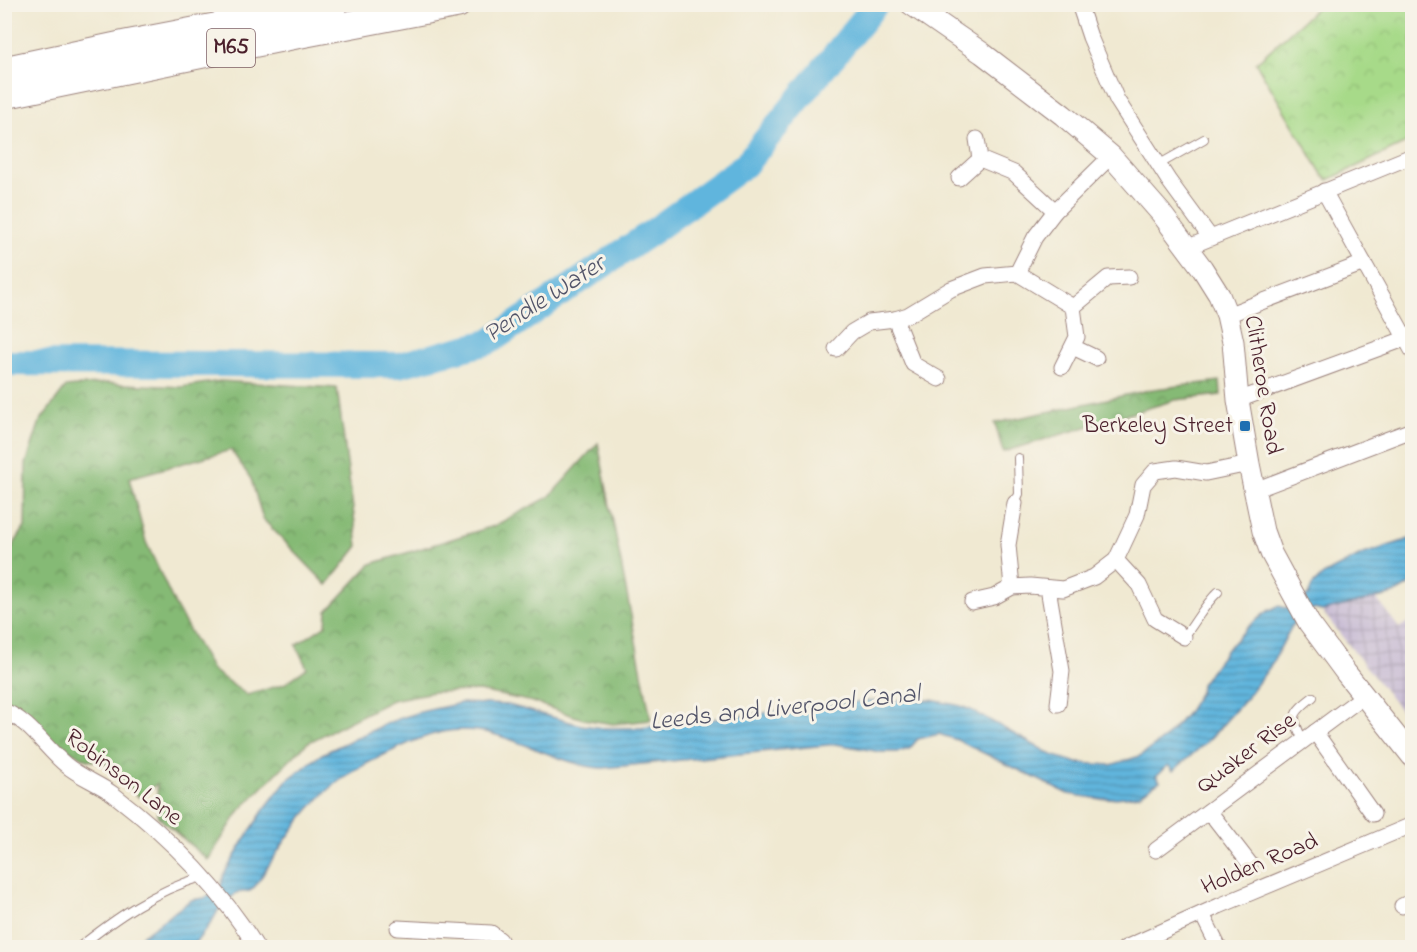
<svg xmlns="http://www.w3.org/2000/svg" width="1417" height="952" font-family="'Indie Flower',sans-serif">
  <defs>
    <pattern id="industrial-grid" width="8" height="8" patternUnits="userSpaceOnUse" patternTransform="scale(1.5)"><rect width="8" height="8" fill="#cbbfd5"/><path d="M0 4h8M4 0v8" fill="none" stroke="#b0a4b7"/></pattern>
    <pattern id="forest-crowns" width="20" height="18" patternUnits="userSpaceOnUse" patternTransform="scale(1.5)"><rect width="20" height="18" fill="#85ba75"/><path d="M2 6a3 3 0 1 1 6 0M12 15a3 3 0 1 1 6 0" fill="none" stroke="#6f9760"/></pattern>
    <pattern id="park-crowns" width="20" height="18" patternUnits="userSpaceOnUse" patternTransform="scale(1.5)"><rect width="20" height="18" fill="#a7da89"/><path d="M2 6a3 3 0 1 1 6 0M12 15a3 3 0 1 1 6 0" fill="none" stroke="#91bb76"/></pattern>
    <pattern id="water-rules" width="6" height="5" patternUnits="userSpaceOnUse" patternTransform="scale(1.5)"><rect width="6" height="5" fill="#60b5dd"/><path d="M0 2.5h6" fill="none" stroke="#5193b3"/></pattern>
  </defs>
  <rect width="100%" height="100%" fill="#f7f3e8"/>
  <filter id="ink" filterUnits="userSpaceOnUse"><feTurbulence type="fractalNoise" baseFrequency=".0167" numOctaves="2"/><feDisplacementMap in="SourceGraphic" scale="12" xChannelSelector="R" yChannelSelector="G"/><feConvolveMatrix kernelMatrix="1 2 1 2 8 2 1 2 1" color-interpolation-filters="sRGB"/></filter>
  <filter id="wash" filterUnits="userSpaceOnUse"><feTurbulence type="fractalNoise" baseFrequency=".008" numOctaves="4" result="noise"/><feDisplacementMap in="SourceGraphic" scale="24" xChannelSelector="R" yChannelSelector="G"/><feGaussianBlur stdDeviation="1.35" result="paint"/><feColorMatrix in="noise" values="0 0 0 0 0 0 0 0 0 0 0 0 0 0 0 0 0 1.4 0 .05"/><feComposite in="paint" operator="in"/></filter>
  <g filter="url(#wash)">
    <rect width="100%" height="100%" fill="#f0e9d2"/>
    <!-- industrial -->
    <path fill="url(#industrial-grid)" d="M 1376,598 L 1399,628 L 1412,619 L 1412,725 L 1322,611 Z"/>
    <!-- forest -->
    <g fill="url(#forest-crowns)" stroke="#686c50" stroke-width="1.5">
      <path d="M 220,381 L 337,388 L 358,546 L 327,585 L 263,519 L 251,479 L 231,450 L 129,478 L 146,542 L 176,607 L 212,670 L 247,695 L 284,684 L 307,668 L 296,645 L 326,625 L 327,611 L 371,564 L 494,526 L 549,497 L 598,443 L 651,720 L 613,724 L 583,719 L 529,701 L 479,691 L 433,692 L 392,700 L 307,743 L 240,810 L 208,860 L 158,817 L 157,784 L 139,797 L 106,763 L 88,760 L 48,740 L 15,706 L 5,702 L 5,558 L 25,527 L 26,464 L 40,421 L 66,387 L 106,383 L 181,387 Z"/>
      <path d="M 1220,381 L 1221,395 L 1175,400 L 1003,452 L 995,423 L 1154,389 Z"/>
    </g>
    <!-- park -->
    <path fill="url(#park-crowns)" stroke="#787c5a" stroke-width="1.5" d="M 1392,4 L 1401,8 L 1412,5 L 1412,140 L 1328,180 L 1323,176 L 1256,63 L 1320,5 Z"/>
    <!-- water -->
    <path fill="url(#water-rules)" stroke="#556a84" stroke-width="1.5" d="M 1412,538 L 1412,583 L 1394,594 L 1322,611 L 1314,609 L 1294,622 L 1271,665 L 1248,696 L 1209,740 L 1173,771 L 1168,765 L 1156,776 L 1160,781 L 1139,795 L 1125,797 L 1101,799 L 1068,794 L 957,740 L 939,734 L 918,739 L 909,749 L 898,752 L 881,752 L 836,744 L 603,768 C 568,767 523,740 485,732 C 452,726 428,734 398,748 C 377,758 352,770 334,785 C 301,812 279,850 256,885 L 250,891 L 236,893 L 219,909 L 211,923 L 192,947 L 125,948 L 191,900 L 205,898 L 221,886 L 224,874 L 247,836 L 263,811 L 286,781 L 322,754 L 390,722 L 416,713 L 461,703 L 508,705 L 581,725 L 603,728 L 640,728 L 863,701 L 931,700 L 961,706 L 975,712 L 1052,755 L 1077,763 L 1111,765 L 1140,756 L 1165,738 L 1187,713 L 1200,692 L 1201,684 L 1228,648 L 1250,625 L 1268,611 L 1278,606 L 1286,608 L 1308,596 L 1312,586 L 1323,575 L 1361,555 Z"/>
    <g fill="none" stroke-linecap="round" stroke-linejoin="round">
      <!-- river -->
      <path stroke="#60b5dd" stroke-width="26" d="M 4,363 L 399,365 L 489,342 L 655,230 L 745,165 L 876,4"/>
    </g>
  </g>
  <g filter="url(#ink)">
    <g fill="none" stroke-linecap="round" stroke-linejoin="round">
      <!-- lane casing -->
      <g stroke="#9d847e" stroke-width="10">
        <g id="lane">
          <path d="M 1158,165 L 1204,139"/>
          <path d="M 1015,503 L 1019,494 L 1018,458"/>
          <path d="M 1184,637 C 1196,622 1204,605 1218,592"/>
          <path d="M 1303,740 C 1291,716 1291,714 1313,697"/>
          <path d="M 78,948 C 117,917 154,891 202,877"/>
        </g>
      </g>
      <!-- street casing -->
      <g stroke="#9d847e" stroke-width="17">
        <g id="street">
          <path d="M 1079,4 L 1090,37 L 1117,100 L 1169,181 L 1210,237"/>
          <path d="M 977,139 L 980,159 L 1014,173 L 1055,211"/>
          <path d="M 959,178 L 980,159"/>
          <path d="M 1324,191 L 1412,350"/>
          <path d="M 1186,248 L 1412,156"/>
          <path d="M 1017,273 L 1073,307 L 1077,337 L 1062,367"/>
          <path d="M 1073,307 L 1108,278 L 1129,277"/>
          <path d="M 1227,315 L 1364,263"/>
          <path d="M 895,319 L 913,364 L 939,379"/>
          <path d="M 1073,347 L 1096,358"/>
          <path d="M 836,349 L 852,332 L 869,322 L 895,319 L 908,315 L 951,289 L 985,276 L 1017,273 L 1035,237 L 1055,211 L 1111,156"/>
          <path d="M 1238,400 L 1407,338"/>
          <path d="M 1255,490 L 1412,430"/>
          <path d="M 1116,560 L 1139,585 L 1155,619 L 1184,637"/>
          <path d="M 1012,587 L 1008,545 L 1015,503"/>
          <path d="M 1048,588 L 1062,671 L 1058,704"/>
          <path d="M 972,602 L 994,597 L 1012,587 L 1030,586 L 1063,589 L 1094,577 L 1116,560 L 1137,515 L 1143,485 L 1155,471 L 1176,468 L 1206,473 L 1249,464"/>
          <path d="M 4,711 C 30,721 45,748 66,765 C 80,777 98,783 113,794 C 169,837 220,888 257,948"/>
          <path d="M 1315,732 L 1373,814"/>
          <path d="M 1209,811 L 1250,864"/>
          <path d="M 1156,850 L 1365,695"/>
          <path d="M 1402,906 L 1412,901"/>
          <path d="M 1202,914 L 1218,946 L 1215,948"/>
          <path d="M 398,928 L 491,933 L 500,940 L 503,948"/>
          <path d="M 1125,948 L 1219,906 L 1412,825"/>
        </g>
      </g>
      <!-- secondary casing -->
      <g stroke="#9d847e" stroke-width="23">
        <path id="secondary" d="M 911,4 L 982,53 L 1063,115 L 1111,156 L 1161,213 L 1202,268 L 1219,295 L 1227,315 L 1233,342 L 1238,400 L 1249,464 L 1263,531 L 1271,553 L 1309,623 L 1346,673 L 1412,756"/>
      </g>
      <!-- highway casing -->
      <g stroke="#9d847e" stroke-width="29">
        <g id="highway">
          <path d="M 4,70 L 126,44 L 334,4"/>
          <path d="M 4,95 L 296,35 L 458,4"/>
        </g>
      </g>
      <!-- lane -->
      <use href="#lane" stroke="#fff" stroke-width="8"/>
      <!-- street -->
      <use href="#street" stroke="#fff" stroke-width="15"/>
      <!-- secondary -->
      <use href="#secondary" stroke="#fff" stroke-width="21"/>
      <!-- highway -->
      <use href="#highway" stroke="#fff" stroke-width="27"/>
    </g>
  </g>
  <!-- markers -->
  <rect fill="#1f6fb2" stroke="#f7f3e8" stroke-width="2" x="1239" y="420" width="12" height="12" rx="3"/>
  <g text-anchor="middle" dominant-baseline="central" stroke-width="6" stroke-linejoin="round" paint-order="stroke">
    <!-- shield labels -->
    <rect fill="#f7f3e8" stroke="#7e5f64" stroke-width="1.5" x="207" y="29" width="48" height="38" rx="4.5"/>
    <g font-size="22" font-weight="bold" fill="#4a1f2b">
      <text x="231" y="48">M65</text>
    </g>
    <!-- street labels -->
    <g font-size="24" fill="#4a1f2b" stroke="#f7f3e8">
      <text transform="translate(1262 385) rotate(81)">Clitheroe Road</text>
      <text transform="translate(1247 754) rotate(-37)">Quaker Rise</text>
      <text transform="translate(123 778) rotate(38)">Robinson Lane</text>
      <text transform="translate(1260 865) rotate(-23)">Holden Road</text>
    </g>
    <!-- poi labels -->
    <g font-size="24" fill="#4a1f2b" stroke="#f7f3e8" text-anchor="end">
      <text x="1233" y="426">Berkeley Street</text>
    </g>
    <!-- water labels -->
    <g font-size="26" font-style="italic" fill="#525469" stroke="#f7f3e8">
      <text transform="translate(545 300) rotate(-33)">Pendle Water</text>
      <text transform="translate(785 709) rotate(-6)">Leeds and Liverpool Canal</text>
    </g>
  </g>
  <!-- margin -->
  <rect width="1417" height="952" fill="none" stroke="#f7f3e8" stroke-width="24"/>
</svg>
